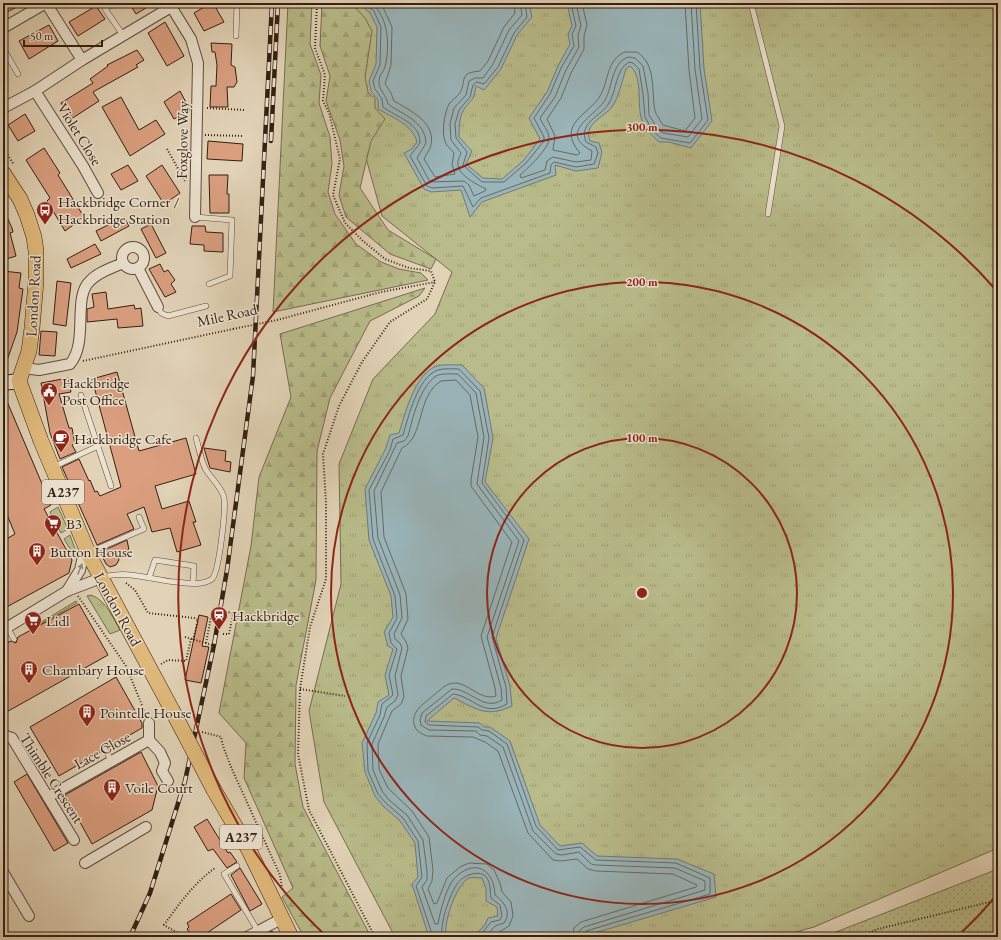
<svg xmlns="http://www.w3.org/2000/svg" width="1001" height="940" font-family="'EB Garamond',serif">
  <defs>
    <pattern id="grass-tufts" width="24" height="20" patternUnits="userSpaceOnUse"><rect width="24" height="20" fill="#b9bb8a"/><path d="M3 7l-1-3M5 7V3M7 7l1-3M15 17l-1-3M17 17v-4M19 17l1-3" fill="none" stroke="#a0a076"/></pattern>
    <pattern id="forest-firs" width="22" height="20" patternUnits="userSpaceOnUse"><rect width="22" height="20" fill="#b9bb8a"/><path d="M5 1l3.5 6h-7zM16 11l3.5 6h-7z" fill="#a0a076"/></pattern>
    <pattern id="park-dots" width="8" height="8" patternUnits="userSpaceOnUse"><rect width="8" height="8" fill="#b9bb8a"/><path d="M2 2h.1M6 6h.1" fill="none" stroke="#a0a076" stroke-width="1.8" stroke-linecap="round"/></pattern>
  </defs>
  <rect width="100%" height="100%" fill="#e2d3b7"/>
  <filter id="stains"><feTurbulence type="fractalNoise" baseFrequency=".005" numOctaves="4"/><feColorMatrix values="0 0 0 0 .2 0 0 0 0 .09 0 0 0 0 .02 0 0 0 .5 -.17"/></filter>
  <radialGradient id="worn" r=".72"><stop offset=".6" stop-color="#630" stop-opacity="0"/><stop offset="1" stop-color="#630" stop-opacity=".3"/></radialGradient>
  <!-- grass -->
  <g fill="url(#grass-tufts)" stroke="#766d4e">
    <path d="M 335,3 L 998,3 L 998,848 L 814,927 L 777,937 L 395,937 L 324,802 L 309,711 L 341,584 L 339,464 L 373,379 L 435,314 L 452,272 L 382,216 L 332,35 Z"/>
    <path d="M 58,507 L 68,529 L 61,533 L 50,512 Z"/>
    <path d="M 70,535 L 75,549 L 75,557 L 64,539 Z"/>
    <path d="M 91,595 C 106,600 113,618 120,630 L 110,634 L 87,596 Z"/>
    <path d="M 76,601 L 77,603 L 39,625 L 38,624 Z"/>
  </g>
  <!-- forest -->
  <g fill="url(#forest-firs)" stroke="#766d4e">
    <path d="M 288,3 L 312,3 L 310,44 L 321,75 L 319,103 L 330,137 L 332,164 L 328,192 L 335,214 L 356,244 L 381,262 L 399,269 L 421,273 L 428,280 L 273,312 Z"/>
    <path d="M 322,3 L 351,3 L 365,18 L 372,31 L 365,77 L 368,92 L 375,99 L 375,108 L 385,119 L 371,141 L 360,188 L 388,230 L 436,259 L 431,269 L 390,254 L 346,217 L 339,195 L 344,166 L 340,140 L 326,101 L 330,76 L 320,46 Z"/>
    <path d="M 425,288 L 419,296 L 370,321 L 330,398 L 317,451 L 316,580 L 296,685 L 295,764 L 303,807 L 371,937 L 304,937 L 282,897 L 293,888 L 244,778 L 246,743 L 219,713 L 251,546 L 259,477 L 291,397 L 280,334 Z"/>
  </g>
  <!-- park -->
  <path fill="url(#park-dots)" stroke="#766d4e" d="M 998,869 L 998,937 L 822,937 L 823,937 Z"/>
  <!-- water -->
  <g fill="#9ab5ba" stroke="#717977">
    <path d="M 358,3 L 529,3 L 532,17 L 517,35 L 501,69 L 484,90 L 476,86 C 473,104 471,98 463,111 C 459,118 459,129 459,137 L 472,151 L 466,164 L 483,178 L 502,179 L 523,161 L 540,139 L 529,118 L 547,92 L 558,66 L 570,44 L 568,34 L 572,26 L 567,3 L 700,3 L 704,69 L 712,121 L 691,148 L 669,142 L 659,142 C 653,137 642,125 641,117 C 637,101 643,77 630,66 L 626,69 C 622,81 619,97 612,107 C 603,118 583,124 590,141 L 599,143 L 602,152 L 598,168 L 576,171 L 555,165 L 556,175 L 482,202 L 470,217 L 461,190 L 431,192 L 424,189 L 404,153 L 412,149 L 417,142 C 412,124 393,118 378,109 L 378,100 L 371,91 L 369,81 L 376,64 L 377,27 L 370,13 Z"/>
    <path d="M 462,365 L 484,388 L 493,438 L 485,482 L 529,539 L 496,638 L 510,686 L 512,706 C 487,718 476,709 454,698 L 427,721 L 480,723 L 484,727 L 490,727 L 510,741 L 540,825 L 560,846 L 582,843 L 597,856 L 677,859 L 714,874 L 716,897 L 581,937 L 473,937 L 485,925 L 488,918 L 498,916 L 497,907 L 486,901 L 486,888 L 482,878 C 478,878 472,877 469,878 C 456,884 443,924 446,937 L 429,937 L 412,884 L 418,877 L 415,843 L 400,821 L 383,806 L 375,796 L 365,772 L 362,743 L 376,713 L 378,702 L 389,695 L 385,675 L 393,649 L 388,646 L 384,632 L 393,617 L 391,596 L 369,540 L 365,489 L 386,448 L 390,435 L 399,433 C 405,414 415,373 437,366 C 444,364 454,365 462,365 Z"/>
  </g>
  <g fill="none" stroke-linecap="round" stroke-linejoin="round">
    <!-- shore -->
    <g stroke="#666a66" stroke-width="1">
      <path d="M 363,3 L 374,11 L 381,27 L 380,65 L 373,81 L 375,89 L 382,99 L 383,107 C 396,117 421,123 420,143 L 410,156 L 427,186 L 432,188 L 463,186 L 473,207 L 481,198 L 550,173 L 551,165 L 554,162 L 576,167 L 594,164 L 598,153 L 596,147 L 586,142 C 578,122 601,117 609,103 C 617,90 615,70 629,62 L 633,63 L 639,69 L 643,94 L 645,117 L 653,131 L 661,138 L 690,143 L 708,120 L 700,69 L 696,3"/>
      <path d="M 371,3 C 389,16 390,47 385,67 C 383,72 379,76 379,81 C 378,89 387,96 388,104 C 403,115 425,121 426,143 L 417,158 L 430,182 L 464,181 L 469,185 L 474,196 L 485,191 L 486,189 C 478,185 459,176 458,165 C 457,161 460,156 461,153 L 451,140 L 450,124 L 454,108 L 466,95 L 469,81 L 475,78 L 483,78 L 493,64 L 509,30 L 522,15 L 520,3"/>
      <path d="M 381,3 L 392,27 L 391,65 L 385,84 L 391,93 L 394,101 C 409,110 436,122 431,145 C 430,150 426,154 424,159 L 435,177 L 455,174 L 452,164 L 454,153 C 452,150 448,147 446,144 C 441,134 444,114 449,104 C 452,100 457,97 460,93 C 467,80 458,73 480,71 L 488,61 L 504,27 L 515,13 L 514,3"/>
      <path d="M 525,3 L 527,17 L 514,33 L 498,67 L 484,84 L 477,82 L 473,85 L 470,97 L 459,110 L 455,124 L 456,138 L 467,152 L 463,165 L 482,182 L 504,182 L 526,163 L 544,141 L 544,137 L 534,118 L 550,94 L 561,68 L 574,46 L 572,34 L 576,26 L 571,3"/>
      <path d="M 576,3 L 581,26 L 578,35 L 579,47 L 566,70 L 555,97 L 540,118 C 542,124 549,131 549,138 C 550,148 527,169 520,175 L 521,178 L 545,170 L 547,161 L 553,157 L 576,162 L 591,160 L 592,151 C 556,132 596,116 605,100 C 613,86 611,64 628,57 L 635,58 L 643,66 L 648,93 L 649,115 L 657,128 L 663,133 L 688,137 L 702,119 L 695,69 L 691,3"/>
      <path d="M 582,3 L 587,25 L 584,36 L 584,49 L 571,73 L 561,98 L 547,119 L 555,136 L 553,150 L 577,155 L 580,153 C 555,124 590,114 600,96 C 609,81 606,60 625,52 L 637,52 C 657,65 651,91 655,111 C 656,115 661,121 663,125 L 685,131 L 695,118 L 689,70 L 685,3"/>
      <path d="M 433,937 L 416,886 L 422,877 L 418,841 L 403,818 L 386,803 L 378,794 L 368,771 L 367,743 L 380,715 L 382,704 L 393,695 L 389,675 L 397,649 L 391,643 L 389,633 L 397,618 L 395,596 L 373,539 L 369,490 L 390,450 L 393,439 L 403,435 C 408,418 418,376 438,370 C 444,368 453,369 459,369 L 480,391 L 489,438 L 482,483 L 524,540 L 492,637 L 506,687 L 507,704 C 483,718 473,696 453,694 L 426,716 L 425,722 L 429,725 L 478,727 L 482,730 L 489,731 L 507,744 L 536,826 L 558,850 L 580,847 L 596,860 L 676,863 L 710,878 L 710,894 L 586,931 L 583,937"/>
      <path d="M 442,937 C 440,923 449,896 457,884 C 461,877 476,870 484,875 C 491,880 490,891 491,898 L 500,905 L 502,916 L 500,920 L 491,922 L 479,937"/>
      <path d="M 486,937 L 495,926 L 504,923 C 512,912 504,902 495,895 C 494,868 473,858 454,879 C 446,888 440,912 438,924 L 435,924 L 422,887 L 427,880 L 427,871 L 423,840 L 407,815 L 389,800 L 382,791 L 373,770 L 372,744 L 384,717 L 387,707 L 395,701 L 398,695 L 395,676 L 402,648 L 400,643 L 395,639 L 394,634 L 402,618 L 400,595 L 378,538 L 374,491 L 397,443 L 404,441 L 408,436 C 413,418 419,388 436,376 C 441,373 452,374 458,374 L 476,393 L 484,437 L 477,484 L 519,541 L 487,637 L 501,688 L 502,700 C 484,712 469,688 452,689 L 422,713 L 420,720 L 421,725 L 429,730 L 476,731 L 480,735 L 487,736 L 503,747 L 533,831 L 556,854 L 562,855 L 579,852 L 591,864 L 596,865 L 675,868 L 705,881 L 705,890 L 584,927 L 579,931 L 578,937"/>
      <path d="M 494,937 L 499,932 L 509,926 L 513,916 L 511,902 L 502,892 L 500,883 L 494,870 L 487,864 L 469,863 L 460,867 L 447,878 L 437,903 L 434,904 L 428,889 L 432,881 L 433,870 L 429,837 L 412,811 L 388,788 L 379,769 L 378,744 L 392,711 L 401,704 L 404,697 L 401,676 L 408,648 L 406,642 L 401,634 L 408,619 L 406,594 L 384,537 L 381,492 L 402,448 C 425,437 416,396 441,381 L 456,380 L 470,395 L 478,437 L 471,480 L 471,486 L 512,542 L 481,636 L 495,688 L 496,696 C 479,702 466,678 449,684 C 444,686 439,691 434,695 C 425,703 409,712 415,727 C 417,732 422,734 427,736 L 473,737 L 485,742 L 498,751 L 528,833 L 553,860 L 561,861 L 577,859 L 588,869 L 596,871 L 673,874 L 697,885 L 696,887 L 581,922 L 574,928 L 572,937"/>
    </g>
  </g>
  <!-- building -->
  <g fill="#db9f80" stroke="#331f12">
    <path d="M 3,3 L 25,3 L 3,14 Z"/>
    <path d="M 129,3 L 154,3 L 136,14 Z"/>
    <path d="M 211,3 L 213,3 L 224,22 L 204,31 L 194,13 Z"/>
    <path d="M 96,6 L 105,19 L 78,36 L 69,22 Z"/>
    <path d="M 165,22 L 184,56 L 167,66 L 148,33 Z"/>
    <path d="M 49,25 L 58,41 L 29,59 L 19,41 Z"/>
    <path d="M 211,43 L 232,44 L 231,65 L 235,67 L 237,82 L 234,87 L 227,87 L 228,107 L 210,107 L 211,86 L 216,86 L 217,65 L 215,52 L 212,52 Z"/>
    <path d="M 137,50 L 144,60 L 136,65 L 138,67 L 93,92 L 99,101 L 71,119 L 61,103 L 93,83 L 90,79 L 108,66 L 107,65 Z"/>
    <path d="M 180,91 L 190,110 L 174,119 L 164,102 Z"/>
    <path d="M 121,97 L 139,130 L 156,120 L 165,134 L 130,156 L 102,107 Z"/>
    <path d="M 25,114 L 35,131 L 18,141 L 8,125 Z"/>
    <path d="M 208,141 L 243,144 L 242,161 L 207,159 Z"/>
    <path d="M 44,148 L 60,173 L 58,175 L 84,217 L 65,231 L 47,201 L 50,198 L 26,160 Z"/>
    <path d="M 128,165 L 138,181 L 121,190 L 111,174 Z"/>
    <path d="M 162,165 L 180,193 L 164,204 L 146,176 Z"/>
    <path d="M 209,175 L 228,175 L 227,194 L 229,194 L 229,213 L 210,213 Z"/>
    <path d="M 3,208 L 12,228 L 13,232 L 10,233 L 16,256 L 3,260 Z"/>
    <path d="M 124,217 L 129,226 L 101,241 L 96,231 Z"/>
    <path d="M 151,224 L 166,253 L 156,258 L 141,229 Z"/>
    <path d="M 192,226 L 205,226 L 206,232 L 223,233 L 223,252 L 204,251 L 204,245 L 190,244 Z"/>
    <path d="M 95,244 L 101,254 L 71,268 L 67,259 Z"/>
    <path d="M 160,264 L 164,272 L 168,270 L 175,280 L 171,284 L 176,292 L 165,297 L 149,269 Z"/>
    <path d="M 3,271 L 21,273 L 19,288 L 23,289 L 17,332 L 4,369 L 3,308 L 5,290 L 3,290 Z"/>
    <path d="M 57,281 L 71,283 L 66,326 L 53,324 Z"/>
    <path d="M 106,292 L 108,309 L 134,305 L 135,309 L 141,308 L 143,326 L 118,328 L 117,319 L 87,322 L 87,309 L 94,307 L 92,294 Z"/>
    <path d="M 41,331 L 57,332 L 55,356 L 39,355 Z"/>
    <path d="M 117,372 L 139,451 L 186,438 L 196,474 L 155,486 L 162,509 L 189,501 L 196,522 L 193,522 L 201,545 L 177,552 L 170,528 L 152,532 L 144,507 L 127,514 L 134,529 L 97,545 L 62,467 L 79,459 L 89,481 L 90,480 L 95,492 L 97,491 L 100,496 L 121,487 L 92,379 Z"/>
    <path d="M 68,378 L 71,392 L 59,394 L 69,428 L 72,428 L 75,444 L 72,445 L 76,452 L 60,459 L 50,433 L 41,383 Z"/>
    <path d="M 3,392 L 51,505 L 44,509 L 72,560 L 69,573 L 3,609 L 3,541 L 15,534 L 3,505 Z"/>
    <path d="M 204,448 L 226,451 L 225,461 L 231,462 L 230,472 L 210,468 Z"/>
    <path d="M 127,540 L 129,550 L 117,553 L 119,560 L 116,565 L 110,567 L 106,564 L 100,552 Z"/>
    <path d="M 79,604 L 108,655 L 3,714 L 3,645 L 11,641 L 16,643 L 18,637 Z"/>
    <path d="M 199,615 L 208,617 L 202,646 L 209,647 L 201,683 L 185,680 Z"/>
    <path d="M 116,677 L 142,723 L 142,728 L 109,747 L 103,746 L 102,751 L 59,776 L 30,727 Z"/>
    <path d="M 141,752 L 158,786 L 152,810 L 92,844 L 65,795 Z"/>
    <path d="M 27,774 L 68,843 L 54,851 L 14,782 Z"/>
    <path d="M 207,819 L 228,853 L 230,852 L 237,862 L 227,868 L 213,849 L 208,851 L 194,827 Z"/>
    <path d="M 240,868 L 262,904 L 250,911 L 231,875 Z"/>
    <path d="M 231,894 L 241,910 L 201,937 L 193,937 L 187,929 L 189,927 L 187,923 Z"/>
    <path d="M 272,931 L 276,937 L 261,937 Z"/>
  </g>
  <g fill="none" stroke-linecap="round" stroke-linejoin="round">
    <!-- lane casing -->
    <g stroke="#5f4c3b" stroke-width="6">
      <g id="lane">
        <path d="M 751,3 L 782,126 L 768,214"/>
        <path d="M 113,4 L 105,9 L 123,35"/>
        <path d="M 171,7 L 178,3"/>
        <path d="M 236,36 L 237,3"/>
        <path d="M 3,48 L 18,74"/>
        <path d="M 195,217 L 232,220 L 230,276 L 209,284"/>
        <path d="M 158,307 L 161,313 L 168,316 L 206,306"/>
        <path d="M 81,395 L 111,486"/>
        <path d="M 53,467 L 98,446"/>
        <path d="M 90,552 L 144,529 L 139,517"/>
        <path d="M 103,577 C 128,570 151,580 176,582 C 187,583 202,586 212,579 C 219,573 226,509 224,498 C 223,489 211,478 206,470 C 201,461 199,448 196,438"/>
        <path d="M 149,578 L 155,560 L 194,566 L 193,583"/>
        <path d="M 7,627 L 14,639"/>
        <path d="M 105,749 L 112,762"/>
        <path d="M 237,866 L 224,874 L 258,931"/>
      </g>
    </g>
    <!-- street casing -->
    <g stroke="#5f4c3b" stroke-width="12">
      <g id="street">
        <path d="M 46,3 L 82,60"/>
        <path d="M 169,3 L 191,39 L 198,63 L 195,217"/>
        <path d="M 3,28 L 46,3"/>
        <path d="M 35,91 L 83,166 L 98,193"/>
        <path d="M 3,108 L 35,91 L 82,60 L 171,7"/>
        <circle cx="133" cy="258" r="11"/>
        <path d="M 138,268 L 158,307"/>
        <path d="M 24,368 L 39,370 L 70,364 C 89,342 72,297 90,281 C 98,272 112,268 123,263"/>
        <path d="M 67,591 L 80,570 L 85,547"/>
        <path d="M 3,630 L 67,591 L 101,578"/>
        <path d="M 149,723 L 149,740"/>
        <path d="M 3,735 L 12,738 L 74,840"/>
        <path d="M 48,797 L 149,740 L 160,752 L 165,763 L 162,771 L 168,781"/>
        <path d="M 85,863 L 146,827"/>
        <path d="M 3,872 L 29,916"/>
        <path d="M 247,937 L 281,919"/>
      </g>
    </g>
    <!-- secondary casing -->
    <g stroke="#331f12" stroke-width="16">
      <path id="secondary" d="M 3,383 L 19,381"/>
    </g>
    <!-- primary casing -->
    <g stroke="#331f12" stroke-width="16">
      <g id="primary">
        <path d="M 3,173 L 20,199 L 27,215 L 34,237 L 36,251 L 36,282 L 32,328 L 29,351 L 19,381 L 41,441 L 90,557 L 172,710"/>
        <path d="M 214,790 L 249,850 L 291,937"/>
      </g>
    </g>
    <!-- path -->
    <g stroke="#331f12" stroke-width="2" stroke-dasharray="1 2" stroke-linecap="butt">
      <path d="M 317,3 L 315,48 L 325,75 L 323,101 L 329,113 L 340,159 L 333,195 L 345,223 L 363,241 L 385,259 L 409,268 L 431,271 L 435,282 L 427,299 L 390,322 L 362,362 L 339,406 L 323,454 L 326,503 L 326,579 L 310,627 L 300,689 L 298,754 L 309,810 L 375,937"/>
      <path d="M 207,108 L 244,110"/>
      <path d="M 205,135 L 244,136"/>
      <path d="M 3,147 L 14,165"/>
      <path d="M 167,149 L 185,181"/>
      <path d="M 277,320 L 381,292 L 435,282"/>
      <path d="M 83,361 L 233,329"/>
      <path d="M 126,583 L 135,590 L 148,613 L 194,618 L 198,620 L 193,640"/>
      <path d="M 78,596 L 126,666 L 146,715"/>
      <path d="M 223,634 L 229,634 L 233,615"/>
      <path d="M 185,637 L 212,645"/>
      <path d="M 206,643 L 212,612"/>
      <path d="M 161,664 L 168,660 L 186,661 L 191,639"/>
      <path d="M 300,689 L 345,696"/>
      <path d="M 202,732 L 221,737 L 223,746 L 231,767 L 280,875 L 282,888"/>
      <path d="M 185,937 L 164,925 C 179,904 194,883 215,868"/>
      <path d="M 858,937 L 878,929 L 998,900"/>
    </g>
    <!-- lane -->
    <use href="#lane" stroke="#ece2d0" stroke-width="5"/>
    <!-- street -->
    <use href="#street" stroke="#ece2d0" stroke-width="10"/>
    <!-- secondary -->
    <use href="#secondary" stroke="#ece2d0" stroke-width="14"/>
    <!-- primary -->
    <use href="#primary" stroke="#e1ba7c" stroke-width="15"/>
    <!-- rail casing -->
    <g stroke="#331f12" stroke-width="4.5">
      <g id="rail">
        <path d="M 271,141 L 278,3"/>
        <path d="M 130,937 L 150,893 L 185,781 L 214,645 L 227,570 L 253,376 L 272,3"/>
      </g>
    </g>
    <!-- rail -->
    <use href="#rail" stroke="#ece2d0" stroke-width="3" stroke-dasharray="9" stroke-linecap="butt"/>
    <!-- primary-bridge casing -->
    <g stroke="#331f12" stroke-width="16" stroke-linecap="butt">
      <path id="primary-bridge" d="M 172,710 L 214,790"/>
    </g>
    <!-- path-bridge -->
    <g stroke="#331f12" stroke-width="2" stroke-dasharray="1 2" stroke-linecap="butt">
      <path d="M 233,329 L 277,320"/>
      <path d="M 212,612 L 213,610 L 233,613 L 233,615"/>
    </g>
    <!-- primary-bridge -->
    <use href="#primary-bridge" stroke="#e1ba7c" stroke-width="15"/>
  </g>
  <!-- one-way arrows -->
  <defs><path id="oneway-solid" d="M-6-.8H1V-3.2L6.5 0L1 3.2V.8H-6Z"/></defs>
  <use fill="#998a7a" href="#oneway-solid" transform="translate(80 569) rotate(-68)"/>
  <!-- distance rings -->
  <g fill="none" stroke="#8f2418" stroke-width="2">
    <circle cx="642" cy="593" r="155"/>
    <circle cx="642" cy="593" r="311"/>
    <path d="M996 896A466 466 0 0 1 957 937M327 937A466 466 0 1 1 996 290"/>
  </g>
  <!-- icons -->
  <defs>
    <g id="bus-pin" transform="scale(0.9)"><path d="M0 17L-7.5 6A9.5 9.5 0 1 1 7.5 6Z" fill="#8f2418" stroke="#ece2d0"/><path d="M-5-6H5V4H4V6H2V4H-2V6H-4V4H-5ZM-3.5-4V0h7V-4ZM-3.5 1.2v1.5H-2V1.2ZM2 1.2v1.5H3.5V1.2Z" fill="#fff"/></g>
    <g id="civic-pin" transform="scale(0.9)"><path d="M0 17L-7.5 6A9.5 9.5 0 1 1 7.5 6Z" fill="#8f2418" stroke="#ece2d0"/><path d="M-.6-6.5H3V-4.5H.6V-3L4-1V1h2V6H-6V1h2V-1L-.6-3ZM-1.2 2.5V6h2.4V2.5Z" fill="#fff"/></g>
    <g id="cafe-pin" transform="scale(0.9)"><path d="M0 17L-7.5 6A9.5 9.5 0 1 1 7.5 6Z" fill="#8f2418" stroke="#ece2d0"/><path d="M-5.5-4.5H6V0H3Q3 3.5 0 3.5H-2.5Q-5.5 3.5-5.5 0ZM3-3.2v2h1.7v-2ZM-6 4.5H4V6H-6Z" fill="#fff"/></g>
    <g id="supermarket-pin" transform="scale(0.9)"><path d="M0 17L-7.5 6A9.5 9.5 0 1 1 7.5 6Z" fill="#8f2418" stroke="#ece2d0"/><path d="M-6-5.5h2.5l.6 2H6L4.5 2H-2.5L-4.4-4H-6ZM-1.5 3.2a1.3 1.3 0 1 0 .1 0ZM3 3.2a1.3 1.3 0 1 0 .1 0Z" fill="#fff"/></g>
    <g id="building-pin" transform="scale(0.9)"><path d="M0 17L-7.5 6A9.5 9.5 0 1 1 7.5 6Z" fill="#8f2418" stroke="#ece2d0"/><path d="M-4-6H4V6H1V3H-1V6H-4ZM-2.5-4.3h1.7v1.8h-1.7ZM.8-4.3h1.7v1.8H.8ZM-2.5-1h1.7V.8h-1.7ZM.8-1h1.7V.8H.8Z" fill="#fff"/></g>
    <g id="station-pin" transform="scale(0.9)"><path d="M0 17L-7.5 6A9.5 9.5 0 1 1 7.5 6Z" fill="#8f2418" stroke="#ece2d0"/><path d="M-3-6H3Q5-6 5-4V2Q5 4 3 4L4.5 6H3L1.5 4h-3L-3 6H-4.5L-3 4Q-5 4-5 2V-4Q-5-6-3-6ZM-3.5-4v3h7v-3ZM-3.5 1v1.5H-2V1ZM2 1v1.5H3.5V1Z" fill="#fff"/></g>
  </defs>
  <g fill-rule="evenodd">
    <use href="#bus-pin" x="45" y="210"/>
    <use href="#civic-pin" x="49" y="391"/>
    <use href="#cafe-pin" x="61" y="438"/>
    <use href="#supermarket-pin" x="53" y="523"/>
    <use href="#building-pin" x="37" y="551"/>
    <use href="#station-pin" x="219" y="615"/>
    <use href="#supermarket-pin" x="33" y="620"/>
    <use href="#building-pin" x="29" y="669"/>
    <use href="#building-pin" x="87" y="712"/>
    <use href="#building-pin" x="112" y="787"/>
  </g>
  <g text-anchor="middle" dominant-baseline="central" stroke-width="3" stroke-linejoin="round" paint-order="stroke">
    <!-- shield labels -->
    <g fill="#ece2d0" stroke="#6a5a4b" stroke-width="1">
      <rect x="42" y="480" width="42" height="24" rx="3"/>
      <rect x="220" y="825" width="42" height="24" rx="3"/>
    </g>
    <g font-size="14" font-weight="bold" fill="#331f12">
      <text x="63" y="492">A237</text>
      <text x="241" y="837">A237</text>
    </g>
    <!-- street labels -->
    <g font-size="15" fill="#331f12" stroke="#ece2d0">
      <text transform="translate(80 134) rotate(58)">Violet Close</text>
      <text transform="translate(182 140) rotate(-89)">Foxglove Way</text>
      <text transform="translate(33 296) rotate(-87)">London Road</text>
      <text transform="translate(227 315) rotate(-12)">Mile Road</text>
      <text transform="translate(118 609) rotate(61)">London Road</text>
      <text transform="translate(102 750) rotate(-29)">Lace Close</text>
      <text transform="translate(52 778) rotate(57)">Thimble Crescent</text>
    </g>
    <!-- poi labels -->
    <g font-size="15" fill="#331f12" stroke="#ece2d0" text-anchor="start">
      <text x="58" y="201">Hackbridge Corner /<tspan x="58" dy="17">Hackbridge Station</tspan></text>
      <text x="62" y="382">Hackbridge<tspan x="62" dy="17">Post Office</tspan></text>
      <text x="74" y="438">Hackbridge Cafe</text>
      <text x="66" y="523">B3</text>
      <text x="50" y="551">Button House</text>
      <text x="232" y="615">Hackbridge</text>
      <text x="46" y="620">Lidl</text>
      <text x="42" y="669">Chambary House</text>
      <text x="100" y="712">Pointelle House</text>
      <text x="125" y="787">Voile Court</text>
    </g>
  </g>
  <circle cx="642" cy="593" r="6" fill="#8f2418" stroke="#ece2d0" stroke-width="2"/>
  <g font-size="12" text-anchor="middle" font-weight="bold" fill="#8f2418" stroke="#ece2d0" stroke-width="3" stroke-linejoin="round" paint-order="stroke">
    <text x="642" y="131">300 m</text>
    <text x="642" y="286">200 m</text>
    <text x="642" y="442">100 m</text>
  </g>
  <!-- margin -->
  <rect width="1001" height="940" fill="none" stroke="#e2d3b7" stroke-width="16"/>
  <rect x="4" y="4" width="993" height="932" fill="none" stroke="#331f12" stroke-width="2"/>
  <rect x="8" y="8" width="985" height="924" fill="none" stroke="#331f12"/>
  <!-- scale -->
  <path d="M24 40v6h78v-6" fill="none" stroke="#331f12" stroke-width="2"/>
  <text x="30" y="40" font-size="12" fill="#331f12" stroke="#ece2d0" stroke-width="3" paint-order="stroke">50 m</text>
  <rect width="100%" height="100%" filter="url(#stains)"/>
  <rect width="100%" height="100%" fill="url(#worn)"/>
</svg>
